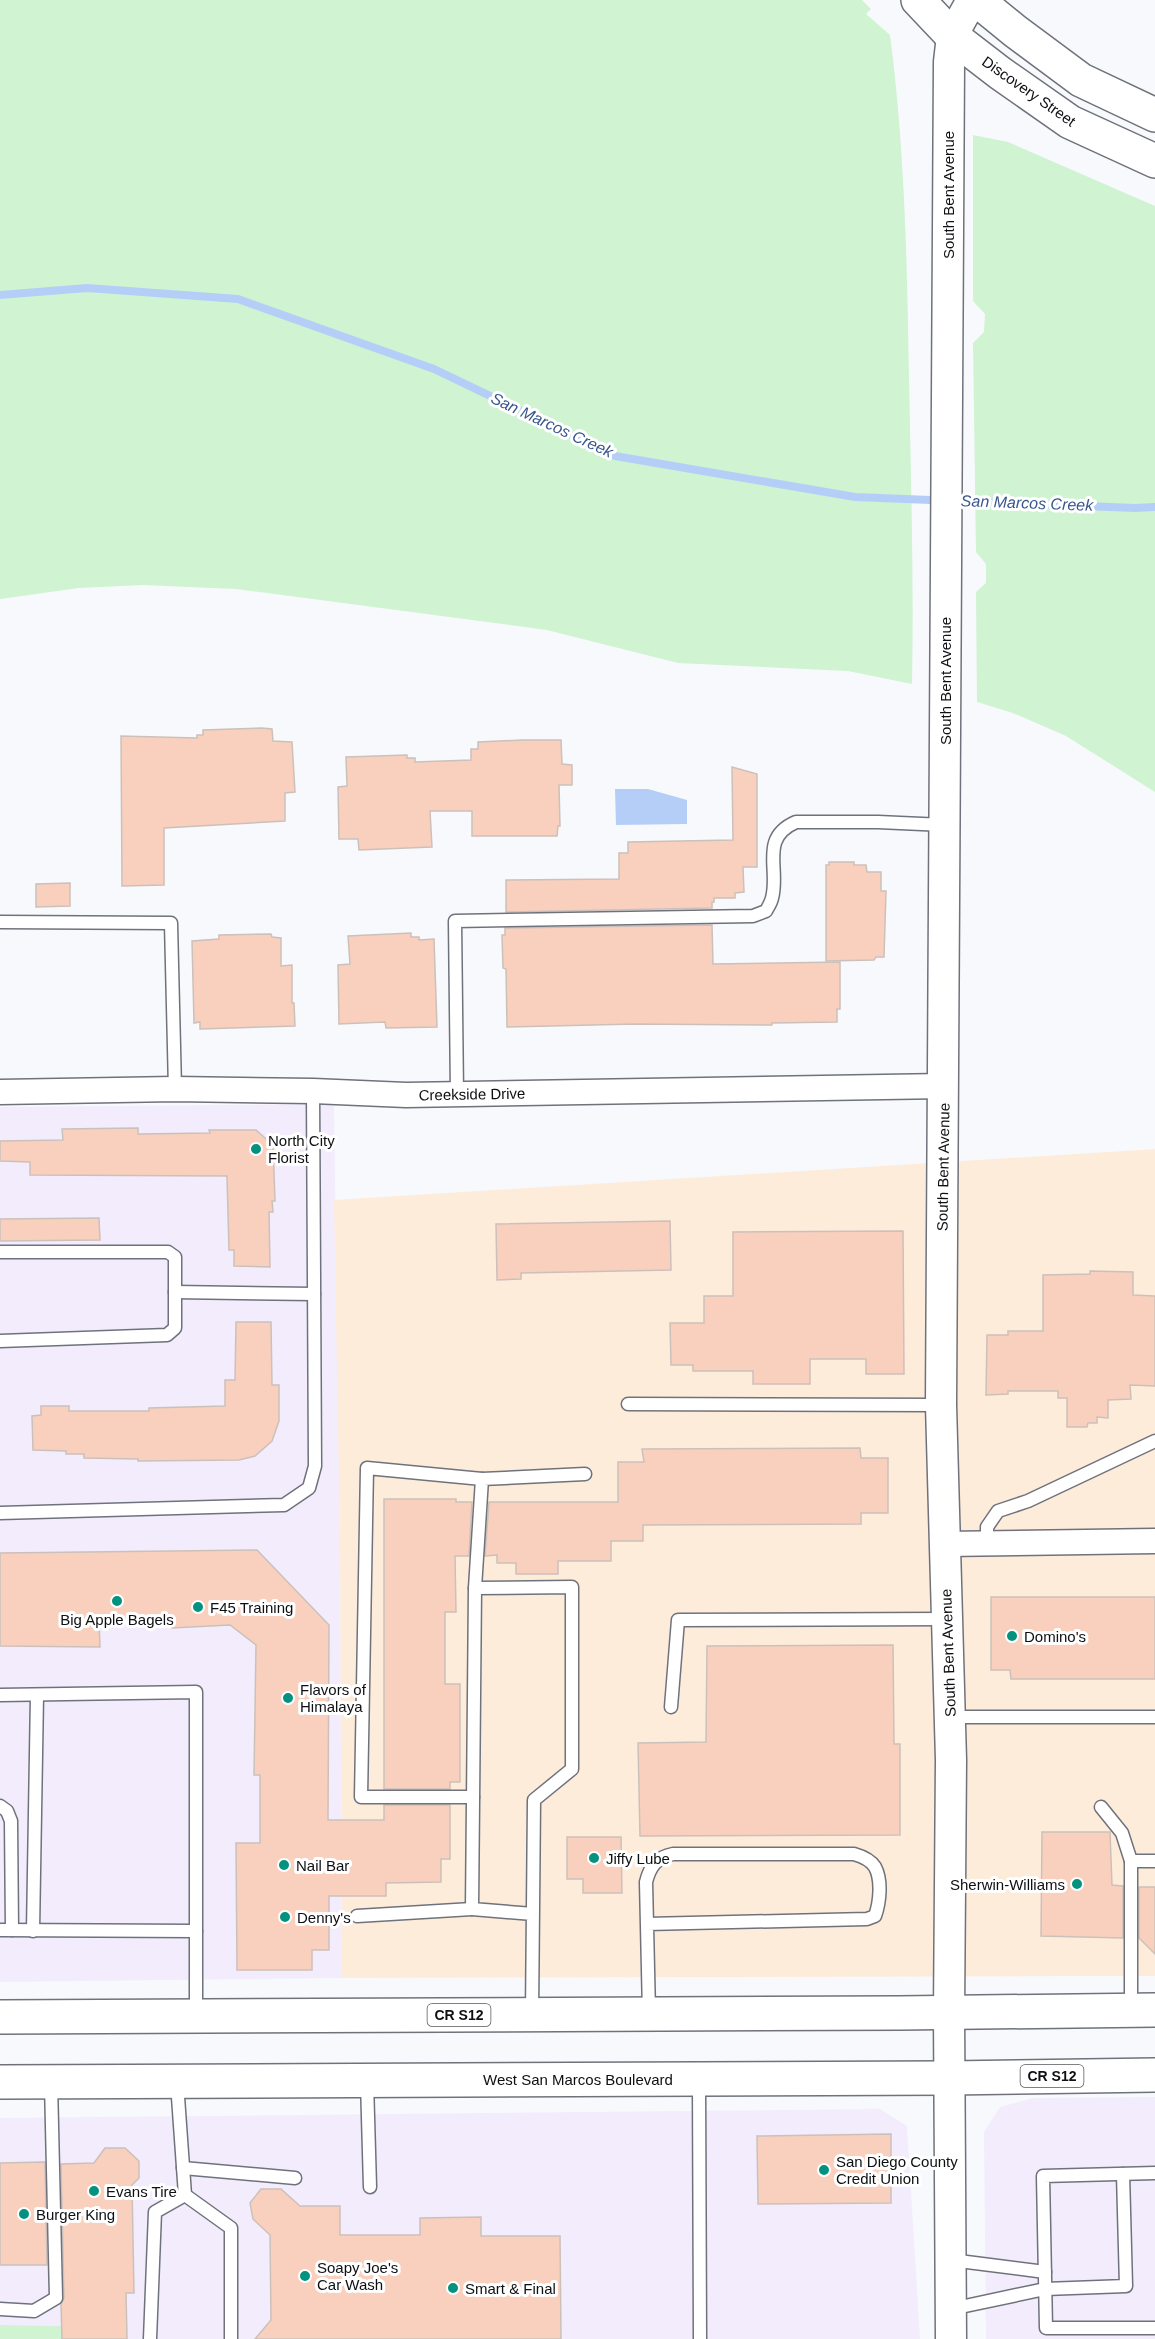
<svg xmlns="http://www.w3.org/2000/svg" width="1155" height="2339" font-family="Arial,sans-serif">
  <rect width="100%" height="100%" fill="#f8f9fd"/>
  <!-- commercial -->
  <g fill="#f2ecfd">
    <path d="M 334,1104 L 340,1545 L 342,1978 L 0,1982 L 0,1107 Z"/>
    <path d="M 1155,2097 L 1155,2339 L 986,2339 L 984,2132 L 1000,2107 L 1033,2098 Z"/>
    <path d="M 880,2109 L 907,2126 L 920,2339 L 62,2339 L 61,2326 L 0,2325 L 0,2118 Z"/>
  </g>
  <!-- industrial -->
  <path fill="#feecdb" d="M 1155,1149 L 1155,1976 L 342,1978 L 340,1545 L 334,1200 Z"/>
  <!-- green -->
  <g fill="#d0f3d2">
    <path d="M 0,0 L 862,0 L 871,9 L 866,14 L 890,35 C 905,149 907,264 909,379 C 911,481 914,582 912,684 L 848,671 L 678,663 L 547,630 L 236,589 L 143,585 L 79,588 L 0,599 Z"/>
    <path d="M 973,135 L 1008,142 L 1155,206 L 1155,792 L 1066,736 L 1013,713 L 977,702 L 976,592 L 986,583 L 986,564 L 976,552 L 973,343 L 984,332 L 985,314 L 973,301 Z"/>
    <path d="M 0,2325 L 62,2326 L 62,2339 L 0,2339 Z"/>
  </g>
  <!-- water -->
  <path fill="#b5cef8" d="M 615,789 L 648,789 L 687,800 L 687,824 L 616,825 Z"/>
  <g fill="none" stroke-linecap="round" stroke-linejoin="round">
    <!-- stream -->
    <path stroke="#b5cef8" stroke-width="8" d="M 0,295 L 87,288 L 238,299 L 434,369 L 615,456 L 855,497 L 1135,508 L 1155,507"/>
  </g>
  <!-- building -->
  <g fill="#f9d0be" stroke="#ccc0bb" stroke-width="1.5">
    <path d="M 262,728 L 272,729 L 273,741 L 292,742 L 295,792 L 285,793 L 285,821 L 164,828 L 164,885 L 122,886 L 121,736 L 197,738 L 197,735 L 203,735 L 203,730 Z"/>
    <path d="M 522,740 L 561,740 L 562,764 L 572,765 L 572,785 L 559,785 L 560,826 L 558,826 L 557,836 L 472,836 L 472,811 L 430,811 L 432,847 L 359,850 L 358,839 L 339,839 L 338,787 L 347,786 L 346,757 L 407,755 L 407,758 L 415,758 L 415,762 L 471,760 L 471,749 L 478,749 L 478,742 Z"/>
    <path d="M 732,767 L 757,774 L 757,867 L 743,867 L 744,892 L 735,893 L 735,898 L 714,898 L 714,902 L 712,902 L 712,908 L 506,912 L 506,880 L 619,879 L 619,853 L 628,853 L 628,842 L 733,840 Z"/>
    <path d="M 829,862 L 854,862 L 854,865 L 866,865 L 867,872 L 881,872 L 881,891 L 886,891 L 884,957 L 876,957 L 874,960 L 826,961 L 826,865 L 829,865 Z"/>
    <path d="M 70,883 L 70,906 L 36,907 L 36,884 Z"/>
    <path d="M 712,925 L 713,964 L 840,962 L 840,1009 L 837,1009 L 837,1022 L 772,1023 L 772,1025 L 635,1024 L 507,1027 L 506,969 L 503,968 L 502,935 L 505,935 L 505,928 Z"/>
    <path d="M 411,933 L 411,937 L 419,937 L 419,940 L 434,939 L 437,1027 L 386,1028 L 385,1022 L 339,1024 L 338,965 L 350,964 L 348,936 Z"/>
    <path d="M 271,934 L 272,937 L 281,938 L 281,966 L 292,965 L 292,1003 L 294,1003 L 295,1026 L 200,1029 L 200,1022 L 194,1023 L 192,941 L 219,939 L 219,935 Z"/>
    <path d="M 138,1128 L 138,1134 L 210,1133 L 209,1130 L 256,1130 L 273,1145 L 275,1201 L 272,1201 L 273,1212 L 269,1212 L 270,1267 L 234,1266 L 234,1250 L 229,1250 L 227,1176 L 30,1175 L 30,1162 L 0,1161 L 0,1141 L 63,1140 L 62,1129 Z"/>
    <path d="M 99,1218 L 100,1240 L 0,1241 L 0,1219 Z"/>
    <path d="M 670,1221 L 671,1270 L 521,1273 L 521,1279 L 497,1280 L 496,1224 Z"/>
    <path d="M 903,1231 L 904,1374 L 866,1374 L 866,1359 L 810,1359 L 810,1384 L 753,1384 L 753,1371 L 693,1371 L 693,1365 L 671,1365 L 670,1323 L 704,1323 L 704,1296 L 733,1296 L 733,1232 Z"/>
    <path d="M 1090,1271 L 1133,1272 L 1133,1295 L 1155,1296 L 1155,1386 L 1130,1385 L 1131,1399 L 1108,1400 L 1108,1418 L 1097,1417 L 1097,1423 L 1088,1423 L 1087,1427 L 1067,1427 L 1067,1398 L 1058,1398 L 1058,1391 L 1008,1391 L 1008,1394 L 986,1395 L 987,1335 L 1008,1335 L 1008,1331 L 1043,1331 L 1043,1275 L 1090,1274 Z"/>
    <path d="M 236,1322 L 271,1322 L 272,1385 L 279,1385 L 279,1421 L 272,1441 L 255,1456 L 239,1460 L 138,1461 L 138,1459 L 84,1458 L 84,1454 L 66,1454 L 66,1451 L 33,1450 L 32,1416 L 41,1415 L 41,1406 L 69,1406 L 69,1411 L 149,1411 L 149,1408 L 225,1406 L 225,1380 L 235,1380 Z"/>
    <path d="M 860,1448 L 861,1458 L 888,1458 L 888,1513 L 861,1513 L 861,1524 L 643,1525 L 643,1541 L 611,1541 L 611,1561 L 558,1561 L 558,1574 L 516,1574 L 516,1563 L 497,1563 L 497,1555 L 485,1556 L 489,1502 L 618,1502 L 618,1462 L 644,1462 L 642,1449 Z"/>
    <path d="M 384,1499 L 456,1499 L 456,1502 L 472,1502 L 469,1556 L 455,1556 L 456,1612 L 445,1612 L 445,1684 L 460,1684 L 460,1782 L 450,1782 L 450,1789 L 384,1789 Z"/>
    <path d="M 257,1550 L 329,1625 L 328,1820 L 384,1820 L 384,1805 L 450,1805 L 450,1859 L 441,1859 L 441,1882 L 386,1883 L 386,1896 L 329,1896 L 329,1950 L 312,1950 L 312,1970 L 237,1970 L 236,1843 L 260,1843 L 260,1775 L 254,1775 L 256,1645 L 230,1625 L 172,1628 L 169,1617 L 99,1621 L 100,1647 L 0,1646 L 0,1553 Z"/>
    <path d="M 991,1597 L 1155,1597 L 1155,1679 L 1011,1679 L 1010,1670 L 991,1670 Z"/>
    <path d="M 893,1645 L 894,1744 L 900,1744 L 900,1835 L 640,1836 L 638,1743 L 706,1742 L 707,1646 Z"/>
    <path d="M 1042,1832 L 1110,1832 L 1112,1885 L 1123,1886 L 1123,1938 L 1041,1936 Z"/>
    <path d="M 567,1837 L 621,1837 L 622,1893 L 583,1893 L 583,1879 L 567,1879 Z"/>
    <path d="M 1139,1887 L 1155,1887 L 1155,1954 L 1139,1938 Z"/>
    <path d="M 891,2134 L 891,2203 L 758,2204 L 757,2136 Z"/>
    <path d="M 105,2148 L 125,2148 L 139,2161 L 139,2178 L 132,2185 L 134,2293 L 126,2293 L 127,2339 L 62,2339 L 61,2304 L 64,2298 L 61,2164 L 94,2163 Z"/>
    <path d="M 45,2162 L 47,2265 L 0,2265 L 0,2163 Z"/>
    <path d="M 261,2189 L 281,2189 L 300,2206 L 340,2206 L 340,2235 L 420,2235 L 420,2218 L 481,2217 L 481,2236 L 560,2236 L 561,2339 L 255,2339 L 271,2320 L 270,2235 L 253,2219 L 250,2203 Z"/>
  </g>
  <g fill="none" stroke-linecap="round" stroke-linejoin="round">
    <!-- service casing -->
    <g stroke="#6f727b" stroke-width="15">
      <g id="service">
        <path d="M 0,922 L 171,923 L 175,1089"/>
        <path d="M 457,1094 L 455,921 L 753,916 L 766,911 C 768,907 771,903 772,898 C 780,869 759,838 796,822 L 878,822 L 944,825"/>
        <path d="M 0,1252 L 168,1252 L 175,1257 L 175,1328 L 167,1335 L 0,1341"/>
        <path d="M 175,1292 L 314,1294"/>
        <path d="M 628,1404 L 941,1405"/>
        <path d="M 0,1513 L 284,1505 L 309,1488 L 315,1466 L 313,1091"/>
        <path d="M 987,1543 L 987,1527 L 998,1511 L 1028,1501 L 1155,1441"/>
        <path d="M 475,1588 L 482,1479 L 585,1474"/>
        <path d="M 0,1695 L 196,1692 L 196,2015"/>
        <path d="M 671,1707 L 678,1620 L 946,1619"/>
        <path d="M 950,1717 L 1155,1717"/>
        <path d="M 473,1797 L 361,1797 L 367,1468 L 482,1479"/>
        <path d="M 0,1806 L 7,1811 L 11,1821 L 12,1930"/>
        <path d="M 1101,1807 L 1122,1833 L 1131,1861 L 1131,2009"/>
        <path d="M 1131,1861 L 1155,1861"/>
        <path d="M 357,1916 L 472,1909"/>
        <path d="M 647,1924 L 867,1919 L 875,1916 C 880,1902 882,1880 875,1867 C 870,1859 861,1856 854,1854 L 673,1854 C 657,1857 650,1866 646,1882 L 649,2013"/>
        <path d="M 0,1930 L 196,1931"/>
        <path d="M 33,1931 L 37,1695"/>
        <path d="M 532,2014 L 534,1800 L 572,1769 L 572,1587 L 475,1588 L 472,1909 L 533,1914"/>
        <path d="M 699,2079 L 700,2339"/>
        <path d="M 367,2082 L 370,2187"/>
        <path d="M 177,2083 L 185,2195"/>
        <path d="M 183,2168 L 295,2178"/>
        <path d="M 1155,2173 L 1043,2176 L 1046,2328 L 1155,2328"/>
        <path d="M 185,2195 L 231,2228 L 231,2339"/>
        <path d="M 951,2260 L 1045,2272"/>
        <path d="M 0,2309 L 34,2311 L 56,2298 L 51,2083"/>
        <path d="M 951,2309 L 1045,2289 L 1126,2286 L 1123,2174"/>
        <path d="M 150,2339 L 155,2212 L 185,2195"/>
      </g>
    </g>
    <!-- minor casing -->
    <g stroke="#6f727b" stroke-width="27">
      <g id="minor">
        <path d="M 0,1092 L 175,1089 L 313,1091 L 406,1095 L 944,1086"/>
        <path d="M 945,1544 L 1155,1541"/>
      </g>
    </g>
    <!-- tertiary casing -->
    <g stroke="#6f727b" stroke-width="33">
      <path id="tertiary" d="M 951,2339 L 949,2013 L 951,1760 L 941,1405 L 949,62 L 952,36 L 972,0"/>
    </g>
    <!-- secondary casing -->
    <g stroke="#6f727b" stroke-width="36">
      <g id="secondary">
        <path d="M 918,0 L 952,36 L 1000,73 L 1070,122 L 1155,161"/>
        <path d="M 977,0 L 1015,31 L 1081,80 L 1155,115"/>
      </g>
    </g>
    <!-- primary casing -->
    <g stroke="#6f727b" stroke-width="36">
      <g id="primary">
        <path d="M 0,2017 L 900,2013 L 1155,2010"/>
        <path d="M 0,2082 L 949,2078 L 1155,2075"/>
      </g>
    </g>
    <!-- service -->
    <use href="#service" stroke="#fff" stroke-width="12"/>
    <!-- minor -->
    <use href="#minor" stroke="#fff" stroke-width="24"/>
    <!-- tertiary -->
    <use href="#tertiary" stroke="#fff" stroke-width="30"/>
    <!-- secondary -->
    <use href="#secondary" stroke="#fff" stroke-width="33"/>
    <!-- primary -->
    <use href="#primary" stroke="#fff" stroke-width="33"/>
  </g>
  <!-- markers -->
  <g fill="#02927e" stroke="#fff" stroke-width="2">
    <circle cx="256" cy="1149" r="6"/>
    <circle cx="117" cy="1601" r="6"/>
    <circle cx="198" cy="1607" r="6"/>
    <circle cx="1012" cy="1636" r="6"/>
    <circle cx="288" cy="1698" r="6"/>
    <circle cx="594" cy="1858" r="6"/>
    <circle cx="284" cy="1865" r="6"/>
    <circle cx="1077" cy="1884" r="6"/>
    <circle cx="285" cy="1917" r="6"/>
    <circle cx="824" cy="2170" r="6"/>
    <circle cx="94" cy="2191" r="6"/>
    <circle cx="24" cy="2214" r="6"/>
    <circle cx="305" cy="2276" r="6"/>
    <circle cx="453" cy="2288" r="6"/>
  </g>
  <g text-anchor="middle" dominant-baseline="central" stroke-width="6" stroke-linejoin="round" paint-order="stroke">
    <!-- shield labels -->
    <g fill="#fff" stroke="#565759" stroke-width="1.5">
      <rect x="427.5" y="2004" width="63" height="22" rx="4.5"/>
      <rect x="1020.5" y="2065" width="63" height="22" rx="4.5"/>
    </g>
    <g font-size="14" font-weight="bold" fill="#0d0f12">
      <text x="459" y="2015">CR S12</text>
      <text x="1052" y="2076">CR S12</text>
    </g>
    <!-- street labels -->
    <g font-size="15" fill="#0d0f12" stroke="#fff">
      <text transform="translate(1029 91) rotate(35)">Discovery Street</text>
      <text transform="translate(948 195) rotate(-90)">South Bent Avenue</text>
      <text transform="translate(945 681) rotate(-90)">South Bent Avenue</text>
      <text transform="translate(472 1094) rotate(-1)">Creekside Drive</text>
      <text transform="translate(943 1167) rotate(-89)">South Bent Avenue</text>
      <text transform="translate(948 1653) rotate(-92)">South Bent Avenue</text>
      <text x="578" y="2079">West San Marcos Boulevard</text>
    </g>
    <!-- poi labels -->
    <g font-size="15" fill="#0d0f12" stroke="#fff" text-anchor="start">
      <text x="268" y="1140">North City<tspan x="268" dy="17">Florist</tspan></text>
      <text x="210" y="1607">F45 Training</text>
      <text x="117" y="1619" text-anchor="middle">Big Apple Bagels</text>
      <text x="1024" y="1636">Domino's</text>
      <text x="300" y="1689">Flavors of<tspan x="300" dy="17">Himalaya</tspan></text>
      <text x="606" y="1858">Jiffy Lube</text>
      <text x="296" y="1865">Nail Bar</text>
      <text x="1065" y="1884" text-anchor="end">Sherwin-Williams</text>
      <text x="297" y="1917">Denny's</text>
      <text x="836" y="2161">San Diego County<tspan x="836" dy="17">Credit Union</tspan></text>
      <text x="106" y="2191">Evans Tire</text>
      <text x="36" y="2214">Burger King</text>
      <text x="317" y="2267">Soapy Joe's<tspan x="317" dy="17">Car Wash</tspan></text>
      <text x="465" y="2288">Smart &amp; Final</text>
    </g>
    <!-- water labels -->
    <g font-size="16" font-style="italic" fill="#39578c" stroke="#fff">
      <text transform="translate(552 425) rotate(25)">San Marcos Creek</text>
      <text transform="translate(1027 503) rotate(2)">San Marcos Creek</text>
    </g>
  </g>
</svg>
